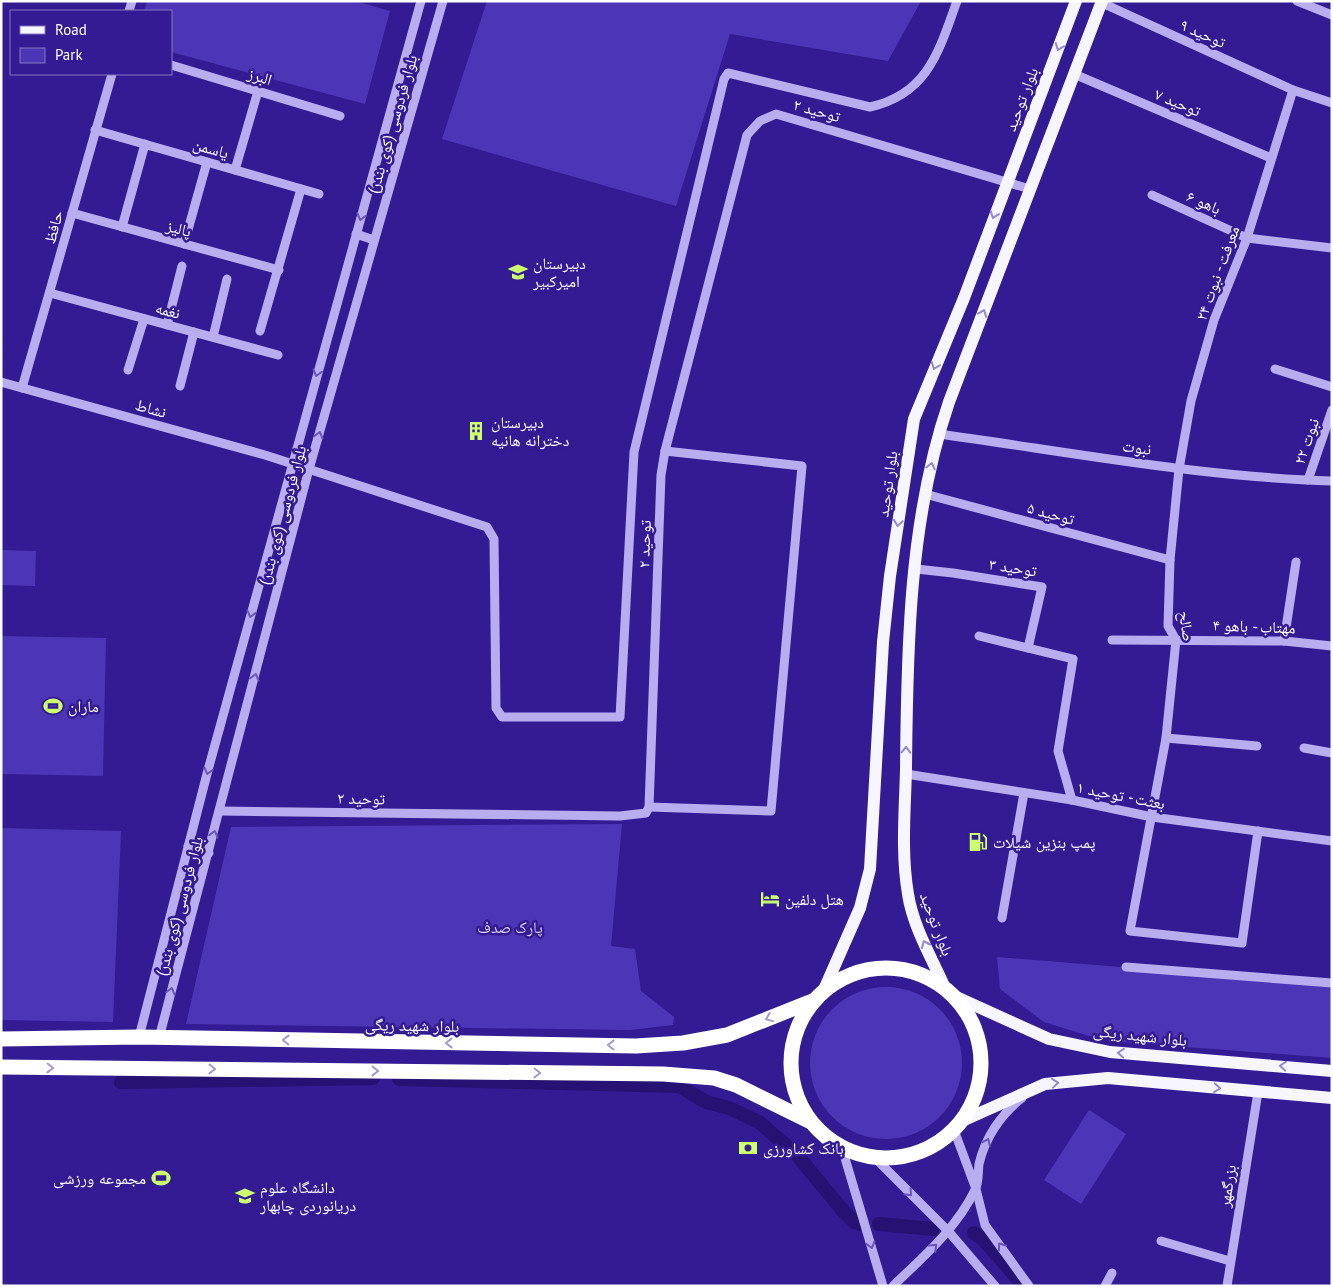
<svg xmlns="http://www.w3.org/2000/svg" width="1333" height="1287" font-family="'PT Sans','Noto Naskh Arabic',sans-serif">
  <rect width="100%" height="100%" fill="#331b94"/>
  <!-- green -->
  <g fill="#4d36b5">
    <path d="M 147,1 L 355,1 L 390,11 L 365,104 L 171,52 L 171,11 L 144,11 Z"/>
    <path d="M 487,1 L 921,1 L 888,61 L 730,34 L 676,206 L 442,139 Z"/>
    <path d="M 1,550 L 36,551 L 35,586 L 1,585 Z"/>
    <path d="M 1,636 L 106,638 L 103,776 L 1,774 Z"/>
    <path d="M 622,824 L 611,946 L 635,949 L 641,991 L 674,1017 L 673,1025 L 630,1030 L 186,1024 L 231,827 Z"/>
    <path d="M 1,828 L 121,831 L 113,1022 L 1,1020 Z"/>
    <path d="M 997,957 L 1332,984 L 1332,1058 L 1120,1042 L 1089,1036 L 1044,1022 L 1000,989 Z"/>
    <circle cx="886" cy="1063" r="76"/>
    <path d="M 1089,1110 L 1126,1134 L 1081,1204 L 1044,1180 Z"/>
  </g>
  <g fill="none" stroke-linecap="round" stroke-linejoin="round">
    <!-- canal -->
    <g stroke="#261272" stroke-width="14">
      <path d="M 399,1079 L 679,1086 L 706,1102 L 729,1108 L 759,1122 L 797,1155 L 844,1212 L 855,1222 L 860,1224"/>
      <path d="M 121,1082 L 373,1078"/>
      <path d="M 879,1224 L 933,1229"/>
      <path d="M 974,1233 L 983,1239 L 1024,1286"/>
    </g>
    <!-- minor -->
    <g stroke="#b9adef" stroke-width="9">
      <path d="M 1297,1 L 1332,15"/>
      <path d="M 1102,3 L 1293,90 L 1332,103"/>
      <path d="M 129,11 L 132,1"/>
      <path d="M 171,65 L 340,116"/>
      <path d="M 1074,74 L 1271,158"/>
      <path d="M 95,130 L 319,194"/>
      <path d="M 235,170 L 258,91"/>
      <path d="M 1152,195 L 1247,238 L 1332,248"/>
      <path d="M 72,213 L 279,270"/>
      <path d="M 122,227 L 145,144"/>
      <path d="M 356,234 L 374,240"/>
      <path d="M 184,244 L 207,162"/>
      <path d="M 50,293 L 278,355"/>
      <path d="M 167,325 L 182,266"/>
      <path d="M 260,331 L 301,189"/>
      <path d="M 213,337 L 227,279"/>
      <path d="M 1275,369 L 1332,387"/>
      <path d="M 128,370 L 144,319"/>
      <path d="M 1,382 L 265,455 L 487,527 L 494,539 L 496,708 L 502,717 L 620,717 L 634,452 L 724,79 L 728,73 L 870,107 C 928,94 939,51 957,1"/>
      <path d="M 180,386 L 194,332"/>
      <path d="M 22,388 L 112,74"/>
      <path d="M 939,434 C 1069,452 1200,477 1332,481"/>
      <path d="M 1308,480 L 1332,410"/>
      <path d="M 925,494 L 1170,560"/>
      <path d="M 916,569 L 953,573 L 1042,587 L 1028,648"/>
      <path d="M 979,636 L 1073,659 L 1058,751 L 1072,800"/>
      <path d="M 1112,640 L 1284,641 L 1332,646"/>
      <path d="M 1284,641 L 1296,562"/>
      <path d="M 1166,738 L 1257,746"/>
      <path d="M 1304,748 L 1332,753"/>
      <path d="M 906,774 L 1072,800 L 1152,817 L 1332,841"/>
      <path d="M 649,807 L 771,811 L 802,466 L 665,451"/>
      <path d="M 220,811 L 620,816 L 646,813 L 649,807 L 661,475 L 665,451 L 747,135 L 760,121 L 776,114 L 1030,189"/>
      <path d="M 1258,831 L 1242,943 L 1130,931 L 1166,738 L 1176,640 L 1168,626 L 1170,560 L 1179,469 L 1191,401 L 1214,320 L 1247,238 L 1293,90"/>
      <path d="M 188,846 L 209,853"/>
      <path d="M 1002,918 L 1024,793"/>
      <path d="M 1126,967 L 1332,983"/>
      <path d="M 139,1037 L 208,770 L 421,1"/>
      <path d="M 159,1038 L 309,469 L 443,1"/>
      <path d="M 954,1130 L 976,1189 L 985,1225 L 1029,1286"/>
      <path d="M 842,1148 L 883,1286"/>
      <path d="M 875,1158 L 949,1232 L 995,1286"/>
      <path d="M 1161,1241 L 1230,1261"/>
      <path d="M 893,1286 C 924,1256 956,1229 975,1190 C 979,1183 978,1172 979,1164 C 985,1138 1001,1114 1022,1098"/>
      <path d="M 1105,1286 L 1112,1273"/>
      <path d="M 1227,1286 L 1258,1092"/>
    </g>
    <!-- major -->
    <g stroke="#f7f5ff" stroke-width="12">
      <path d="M 945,988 C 932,958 913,927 908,894 C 901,853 905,810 906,769 C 907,647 909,519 949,402 L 1102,1"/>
      <path d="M 823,992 L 860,908 L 870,869 L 883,642 L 890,576 L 914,419 L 964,298 L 1076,1"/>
      <path d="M 954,996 L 1049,1039 L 1110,1052 L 1332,1071"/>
      <path d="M 962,1121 L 1045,1084 L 1108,1078 L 1332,1098"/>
    </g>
    <!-- highway -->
    <g stroke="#fff" stroke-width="15">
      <circle cx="886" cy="1063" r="95"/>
      <path d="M 1,1039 L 139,1037 L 636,1046 L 683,1043 L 727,1035 L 815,1000"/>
      <path d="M 1,1067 L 663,1074 L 714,1078 L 736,1085 L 811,1122"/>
    </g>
  </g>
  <!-- one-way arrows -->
  <defs><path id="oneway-chevron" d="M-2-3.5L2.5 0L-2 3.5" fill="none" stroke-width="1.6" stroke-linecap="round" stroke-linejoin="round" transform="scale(1.25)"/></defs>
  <g stroke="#9588ca">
    <use href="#oneway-chevron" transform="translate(1059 47) rotate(111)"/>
    <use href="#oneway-chevron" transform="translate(994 215) rotate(110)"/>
    <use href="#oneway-chevron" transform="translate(983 313) rotate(-69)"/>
    <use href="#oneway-chevron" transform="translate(935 366) rotate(111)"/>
    <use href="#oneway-chevron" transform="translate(931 466) rotate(-77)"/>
    <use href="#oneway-chevron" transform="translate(898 523) rotate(98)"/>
    <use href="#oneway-chevron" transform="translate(906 750) rotate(-89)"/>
    <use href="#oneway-chevron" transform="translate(925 944) rotate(-114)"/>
    <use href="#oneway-chevron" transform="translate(1121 1053) rotate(-175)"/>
    <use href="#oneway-chevron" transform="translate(1283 1066) rotate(-175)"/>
    <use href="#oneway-chevron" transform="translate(1055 1083) rotate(-6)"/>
    <use href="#oneway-chevron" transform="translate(1217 1088) rotate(5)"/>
  </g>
  <g stroke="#6955b8">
    <use href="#oneway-chevron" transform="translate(361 217) rotate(105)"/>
    <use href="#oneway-chevron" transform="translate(317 373) rotate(106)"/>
    <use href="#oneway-chevron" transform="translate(319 435) rotate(-74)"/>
    <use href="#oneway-chevron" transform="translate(251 614) rotate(105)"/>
    <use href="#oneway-chevron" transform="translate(255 677) rotate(-75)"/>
    <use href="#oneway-chevron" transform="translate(208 771) rotate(105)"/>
    <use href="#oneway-chevron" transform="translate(214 834) rotate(-75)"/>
    <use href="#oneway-chevron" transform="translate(171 991) rotate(-75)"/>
    <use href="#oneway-chevron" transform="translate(987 1142) rotate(-65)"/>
    <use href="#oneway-chevron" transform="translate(909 1193) rotate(47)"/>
    <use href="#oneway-chevron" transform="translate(871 1245) rotate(74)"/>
    <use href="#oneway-chevron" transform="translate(1001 1246) rotate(-125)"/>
    <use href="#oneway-chevron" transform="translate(934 1247) rotate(-44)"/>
  </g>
  <g stroke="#a398cf">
    <use href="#oneway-chevron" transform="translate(769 1018) rotate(158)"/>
    <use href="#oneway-chevron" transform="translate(286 1040) rotate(-179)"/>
    <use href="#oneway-chevron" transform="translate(449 1043) rotate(-180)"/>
    <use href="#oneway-chevron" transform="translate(611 1045) rotate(-179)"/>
    <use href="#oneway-chevron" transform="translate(50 1068) rotate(1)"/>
    <use href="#oneway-chevron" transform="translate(212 1069) rotate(1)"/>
    <use href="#oneway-chevron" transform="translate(375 1071) rotate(1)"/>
    <use href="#oneway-chevron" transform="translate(537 1073) rotate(1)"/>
  </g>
  <!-- icons -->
  <defs>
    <g id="school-bare" transform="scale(1.5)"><path d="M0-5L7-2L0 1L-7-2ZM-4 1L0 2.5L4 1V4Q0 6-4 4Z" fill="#ccff6b" stroke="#331b94" stroke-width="2.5" paint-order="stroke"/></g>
    <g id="building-bare" transform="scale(1.5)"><path d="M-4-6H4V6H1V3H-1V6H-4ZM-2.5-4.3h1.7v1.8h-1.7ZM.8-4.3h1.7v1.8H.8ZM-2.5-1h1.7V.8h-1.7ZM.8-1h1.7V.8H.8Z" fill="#ccff6b" stroke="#331b94" stroke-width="2.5" paint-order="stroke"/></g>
    <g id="stadium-bare" transform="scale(1.5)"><path d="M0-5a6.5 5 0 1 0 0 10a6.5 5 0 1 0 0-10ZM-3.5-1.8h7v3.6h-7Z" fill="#ccff6b" stroke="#331b94" stroke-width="2.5" paint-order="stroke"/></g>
    <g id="fuel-bare" transform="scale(1.5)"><path d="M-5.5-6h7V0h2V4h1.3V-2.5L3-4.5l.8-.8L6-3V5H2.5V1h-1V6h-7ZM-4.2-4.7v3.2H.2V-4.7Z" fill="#ccff6b" stroke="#331b94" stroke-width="2.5" paint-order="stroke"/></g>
    <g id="hotel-bare" transform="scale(1.5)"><path d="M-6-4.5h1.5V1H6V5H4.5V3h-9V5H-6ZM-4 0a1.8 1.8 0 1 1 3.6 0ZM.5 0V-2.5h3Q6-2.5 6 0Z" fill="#ccff6b" stroke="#331b94" stroke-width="2.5" paint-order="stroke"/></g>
    <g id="bank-bare" transform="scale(1.5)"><path d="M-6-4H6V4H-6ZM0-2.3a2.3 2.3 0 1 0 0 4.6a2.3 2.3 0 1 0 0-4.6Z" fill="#ccff6b" stroke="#331b94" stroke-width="2.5" paint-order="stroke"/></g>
    <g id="university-bare" transform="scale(1.5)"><path d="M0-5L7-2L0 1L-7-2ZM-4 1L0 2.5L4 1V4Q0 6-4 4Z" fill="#ccff6b" stroke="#331b94" stroke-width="2.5" paint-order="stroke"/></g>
  </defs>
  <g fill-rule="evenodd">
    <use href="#school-bare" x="518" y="272"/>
    <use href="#building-bare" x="476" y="431"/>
    <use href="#stadium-bare" x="53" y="706"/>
    <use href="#fuel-bare" x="978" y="842"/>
    <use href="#hotel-bare" x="770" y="899"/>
    <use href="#bank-bare" x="748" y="1148"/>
    <use href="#stadium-bare" x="161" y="1178"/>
    <use href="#university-bare" x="245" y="1196"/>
  </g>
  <g text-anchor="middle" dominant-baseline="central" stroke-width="5" stroke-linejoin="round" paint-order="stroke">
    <!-- street labels -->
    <g font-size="16" fill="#fff" stroke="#331b94">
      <text transform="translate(1203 33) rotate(24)">توحید ۹</text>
      <text transform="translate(260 76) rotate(17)">البرز</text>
      <text transform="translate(1021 99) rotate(-69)">بلوار توحید</text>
      <text transform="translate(1178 102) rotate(23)">توحید ۷</text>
      <text transform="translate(817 110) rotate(16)">توحید ۲</text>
      <text transform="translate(392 124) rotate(-74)">بلوار فردوسی (کوی بندر)</text>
      <text transform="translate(211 148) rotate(16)">یاسمن</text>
      <text transform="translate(1204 202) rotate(24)">باهو ۶</text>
      <text transform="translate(53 227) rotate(-75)">حافظ</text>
      <text transform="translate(179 228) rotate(15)">پالیز</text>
      <text transform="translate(1217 273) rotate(-70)">معرفت - نبوت ۲۴</text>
      <text transform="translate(168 310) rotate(15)">نغمه</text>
      <text transform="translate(151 408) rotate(16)">نشاط</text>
      <text transform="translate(1306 441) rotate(-71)">نبوت ۲۲</text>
      <text transform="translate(1137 447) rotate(8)">نبوت</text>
      <text transform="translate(887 484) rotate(-82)">بلوار توحید</text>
      <text transform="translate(1051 513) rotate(15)">توحید ۵</text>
      <text transform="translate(282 515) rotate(-75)">بلوار فردوسی (کوی بندر)</text>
      <text transform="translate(644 544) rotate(-88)">توحید ۲</text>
      <text transform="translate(1013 567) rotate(9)">توحید ۳</text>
      <text transform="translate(1187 626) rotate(82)">صالح</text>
      <text transform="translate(1254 626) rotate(2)">مهتاب - باهو ۴</text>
      <text transform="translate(1121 795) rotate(11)">بعثت - توحید ۱</text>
      <text transform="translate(361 798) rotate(1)">توحید ۲</text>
      <text transform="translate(179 906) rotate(-75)">بلوار فردوسی (کوی بندر)</text>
      <text transform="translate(937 924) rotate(69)">بلوار توحید</text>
      <text transform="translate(412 1025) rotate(1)">بلوار شهید ریگی</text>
      <text transform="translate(1140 1035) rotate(6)">بلوار شهید ریگی</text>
      <text transform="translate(1227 1186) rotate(-81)">بزرگمهر</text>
    </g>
    <!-- poi labels -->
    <g font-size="16" fill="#fff" stroke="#331b94" text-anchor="start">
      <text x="533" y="263">دبیرستان<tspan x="533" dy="18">امیرکبیر</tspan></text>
      <text x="491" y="422">دبیرستان<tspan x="491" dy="18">دخترانه هانیه</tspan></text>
      <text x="68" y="706">ماران</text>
      <text x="993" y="842">پمپ بنزین شیلات</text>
      <text x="785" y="899">هتل دلفین</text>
      <text x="763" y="1148">بانک کشاورزی</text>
      <text x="146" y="1178" text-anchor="end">مجموعه ورزشی</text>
      <text x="260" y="1187">دانشگاه علوم<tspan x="260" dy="18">دریانوردی چابهار</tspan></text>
    </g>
    <!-- park labels -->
    <g font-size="16" fill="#dad3fb" stroke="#331b94">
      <text x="510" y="927">پارک صدف</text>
    </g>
  </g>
  <!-- border -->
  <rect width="1333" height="1287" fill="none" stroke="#ffffff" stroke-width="5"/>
  <!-- legend -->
  <rect x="10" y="10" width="162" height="65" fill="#331b94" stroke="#8576bf"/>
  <rect x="20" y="26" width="25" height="8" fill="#f7f5ff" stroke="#8576bf"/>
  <text x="55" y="35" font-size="15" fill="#ffffff">Road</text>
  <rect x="20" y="48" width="25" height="15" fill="#4d36b5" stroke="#8576bf"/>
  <text x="55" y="60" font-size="15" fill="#ffffff">Park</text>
</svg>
